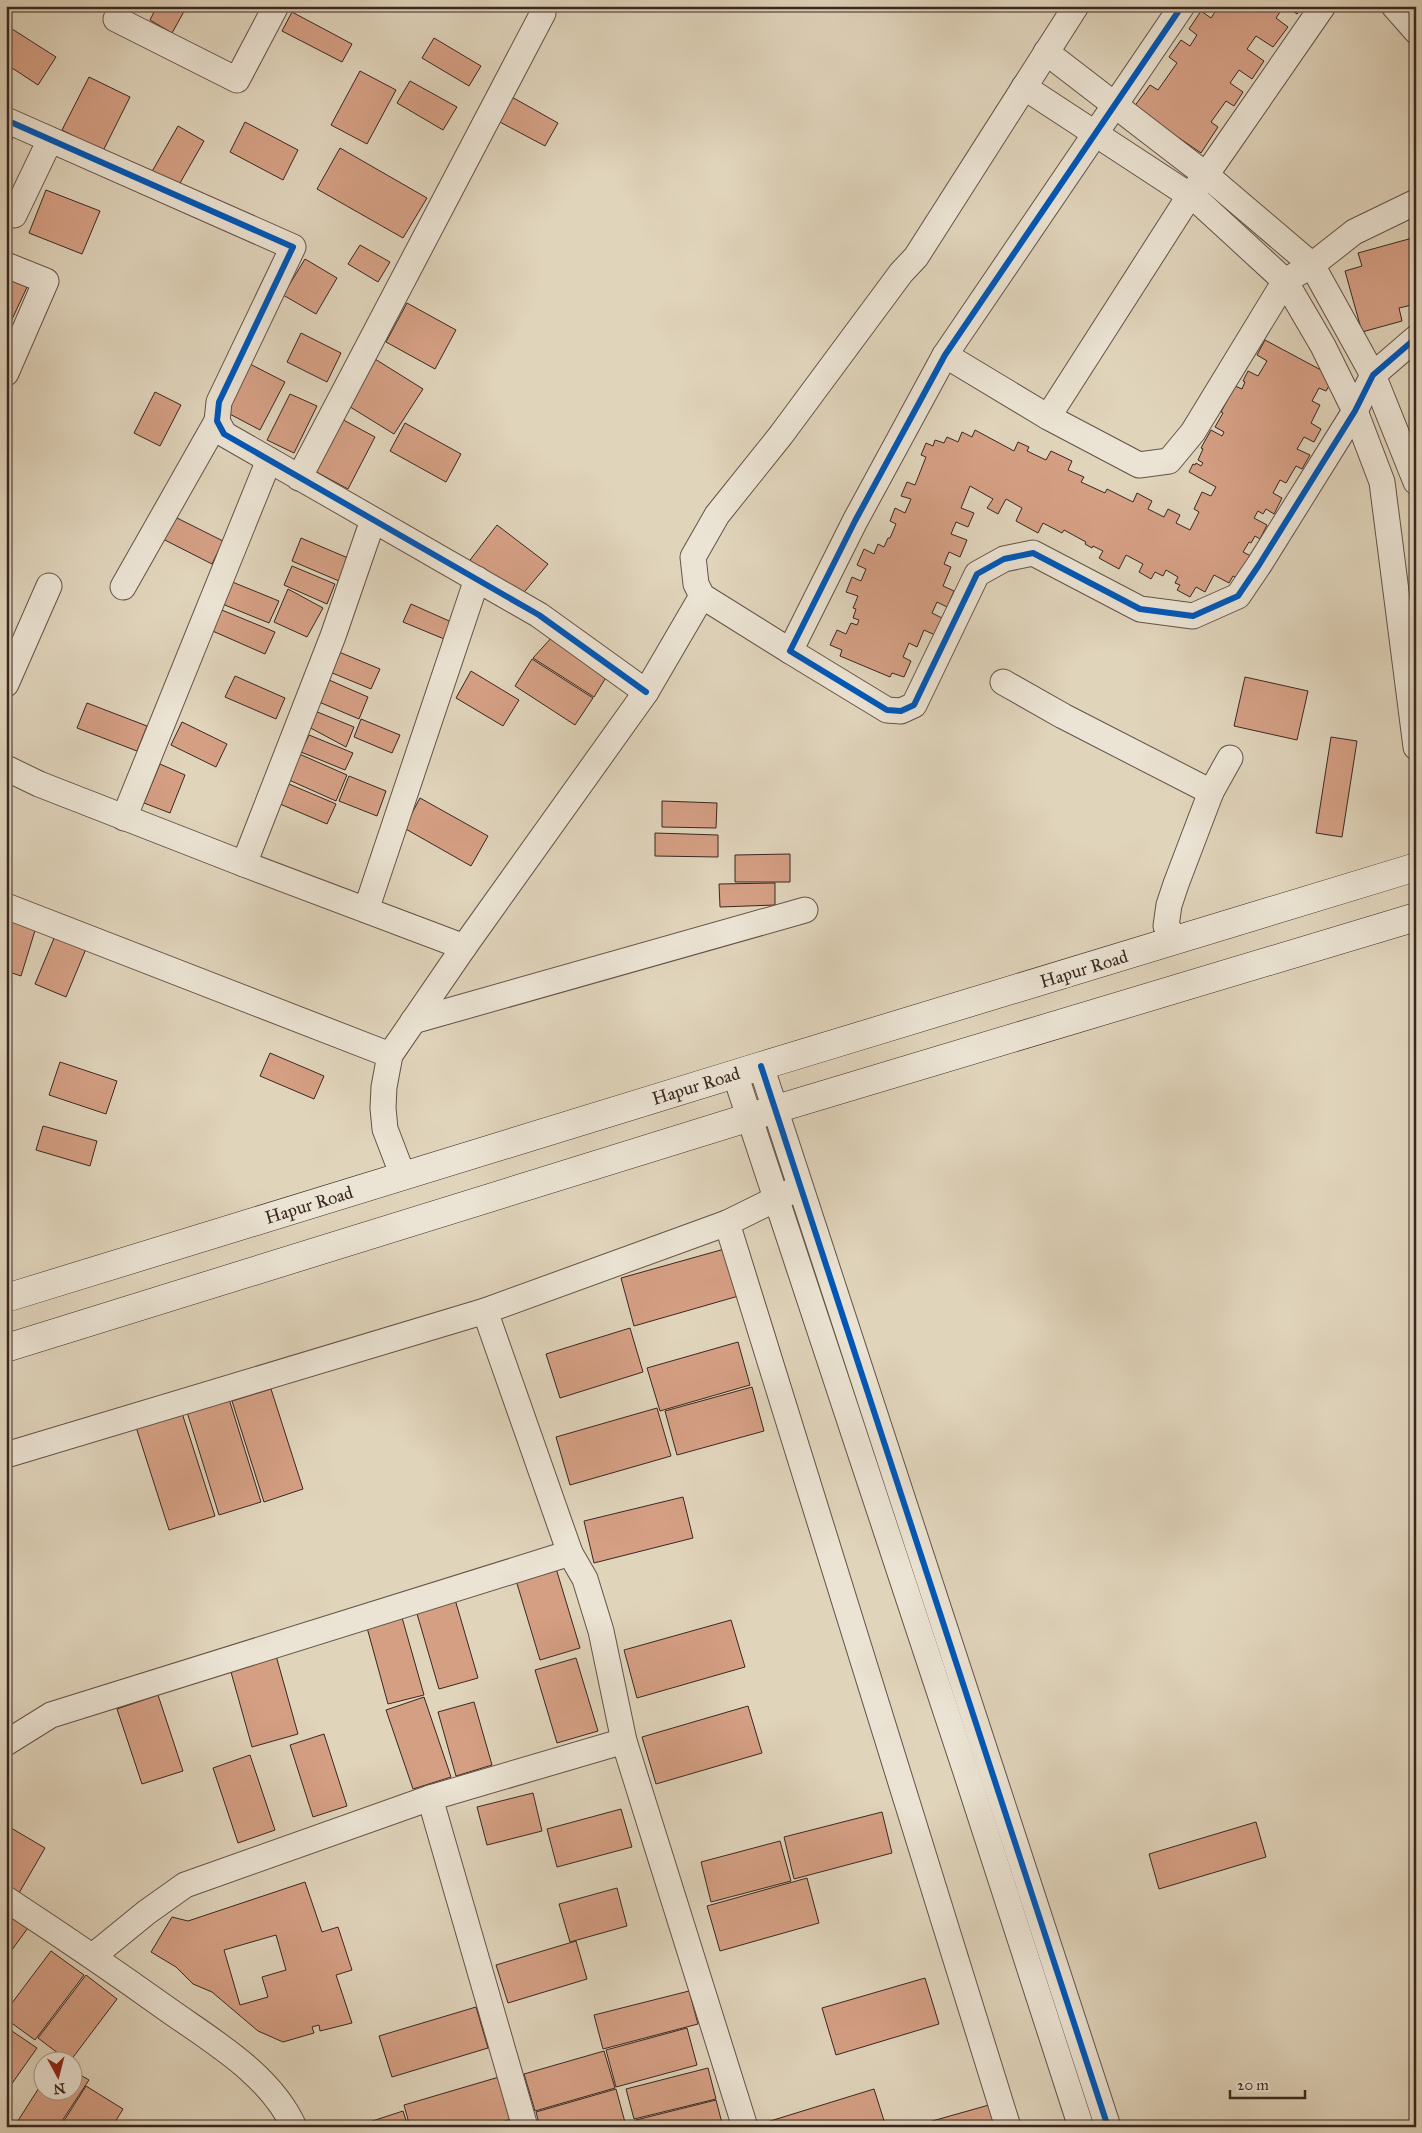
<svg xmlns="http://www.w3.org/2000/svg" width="1422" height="2133" font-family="'IM FELL Great Primer',serif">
  <rect width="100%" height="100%" fill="#e0d4bb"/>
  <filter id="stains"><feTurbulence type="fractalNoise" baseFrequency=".004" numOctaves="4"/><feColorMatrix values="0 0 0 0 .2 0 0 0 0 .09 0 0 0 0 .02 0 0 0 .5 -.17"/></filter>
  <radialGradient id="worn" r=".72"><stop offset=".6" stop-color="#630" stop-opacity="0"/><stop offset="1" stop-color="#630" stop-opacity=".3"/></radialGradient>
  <!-- building -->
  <g fill="#d59f84" stroke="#3a2720" fill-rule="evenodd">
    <path d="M 157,6 L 187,6 L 172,33 L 150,20 Z"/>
    <path d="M 1219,6 L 1284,6 L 1276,18 L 1288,27 L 1273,47 L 1256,36 L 1247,49 L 1264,61 L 1252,79 L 1239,70 L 1230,83 L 1243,92 L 1234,106 L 1226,101 L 1211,122 L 1218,127 L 1201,153 L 1134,107 L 1150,85 L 1158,90 L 1177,63 L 1169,57 L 1181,40 L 1190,46 L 1197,35 L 1189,29 L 1201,11 L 1211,18 Z"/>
    <path d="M 1285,6 L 1302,6 L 1297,14 Z"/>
    <path d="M 292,12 L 352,44 L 342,62 L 282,31 Z"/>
    <path d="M 9,27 L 56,57 L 38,85 L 6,64 L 6,30 Z"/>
    <path d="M 434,38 L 481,66 L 469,86 L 422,58 Z"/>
    <path d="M 360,71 L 396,90 L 367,144 L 331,125 Z"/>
    <path d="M 89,77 L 130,97 L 103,151 L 62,130 Z"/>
    <path d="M 410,81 L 457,107 L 443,130 L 397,103 Z"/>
    <path d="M 510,96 L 558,123 L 545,146 L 496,120 Z"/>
    <path d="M 245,122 L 298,150 L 283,180 L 230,152 Z"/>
    <path d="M 178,126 L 204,141 L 176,190 L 150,175 Z"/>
    <path d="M 6,133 L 13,136 L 6,158 Z"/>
    <path d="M 340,148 L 427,198 L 403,238 L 317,189 Z"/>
    <path d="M 46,190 L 100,211 L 82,254 L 29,233 Z"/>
    <path d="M 1416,237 L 1416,304 L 1399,308 L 1402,321 L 1362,332 L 1345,271 L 1362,266 L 1358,253 Z"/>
    <path d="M 360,245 L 390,262 L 378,282 L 348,264 Z"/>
    <path d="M 305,259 L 337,278 L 316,314 L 283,295 Z"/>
    <path d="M 6,272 L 29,283 L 7,330 L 6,329 Z"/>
    <path d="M 407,303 L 456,330 L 435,369 L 386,342 Z"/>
    <path d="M 301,333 L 341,353 L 327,382 L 287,362 Z"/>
    <path d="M 1265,340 L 1334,377 L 1326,391 L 1319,388 L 1312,401 L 1320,405 L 1311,423 L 1321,429 L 1314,442 L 1304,437 L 1297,449 L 1310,455 L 1302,469 L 1296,466 L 1286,483 L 1280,480 L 1273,493 L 1282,498 L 1274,514 L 1266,509 L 1263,514 L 1258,511 L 1254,518 L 1267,525 L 1260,539 L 1255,536 L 1251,543 L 1249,542 L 1243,552 L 1253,557 L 1241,580 L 1233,576 L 1229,583 L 1214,575 L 1205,592 L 1196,587 L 1190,597 L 1177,590 L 1180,585 L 1175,583 L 1178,577 L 1166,570 L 1163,576 L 1155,572 L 1151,579 L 1139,572 L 1143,564 L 1126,555 L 1119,569 L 1099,558 L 1103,551 L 1093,546 L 1092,548 L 1085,544 L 1086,542 L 1064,530 L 1062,533 L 1043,523 L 1038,533 L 1016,521 L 1022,508 L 1006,499 L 998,514 L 987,508 L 993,499 L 970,486 L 961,508 L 974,513 L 968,527 L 956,522 L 951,534 L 967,540 L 960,557 L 949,552 L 944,564 L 951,567 L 943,586 L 954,591 L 947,607 L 937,602 L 932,613 L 942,618 L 935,635 L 924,630 L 917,647 L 909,643 L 903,657 L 911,661 L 904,677 L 892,673 L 890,677 L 840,656 L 842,650 L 830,645 L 837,630 L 846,634 L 851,623 L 857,625 L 859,620 L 853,618 L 856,609 L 853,608 L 858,596 L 846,592 L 852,577 L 861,581 L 866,569 L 857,565 L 864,549 L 874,554 L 878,544 L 884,547 L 888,538 L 890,538 L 896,524 L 890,521 L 895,508 L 905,513 L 911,499 L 901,496 L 907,482 L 915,485 L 926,457 L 921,455 L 926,443 L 933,446 L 935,440 L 944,443 L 947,437 L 958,442 L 962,432 L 972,437 L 975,430 L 1014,451 L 1018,442 L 1029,447 L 1027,451 L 1046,460 L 1051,451 L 1072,461 L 1068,470 L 1084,477 L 1081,482 L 1105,493 L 1107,489 L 1133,502 L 1137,493 L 1152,501 L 1148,509 L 1164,517 L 1168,509 L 1180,515 L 1176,523 L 1190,530 L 1199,512 L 1194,509 L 1202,492 L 1211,496 L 1216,487 L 1189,472 L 1193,464 L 1195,465 L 1196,463 L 1201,466 L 1203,463 L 1198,460 L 1203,449 L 1201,448 L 1211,430 L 1222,436 L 1224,432 L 1215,427 L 1223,413 L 1221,412 L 1235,386 L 1242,389 L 1245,382 L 1243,381 L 1248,371 L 1258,376 L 1267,361 L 1257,355 Z"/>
    <path d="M 375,359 L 423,389 L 394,434 L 347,405 Z"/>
    <path d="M 248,363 L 285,382 L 260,430 L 224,411 Z"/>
    <path d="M 155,392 L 181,405 L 160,446 L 134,433 Z"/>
    <path d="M 290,394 L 317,406 L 294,453 L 267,440 Z"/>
    <path d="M 336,416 L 375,437 L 348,489 L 309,468 Z"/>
    <path d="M 405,423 L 461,454 L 446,482 L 390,451 Z"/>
    <path d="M 167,513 L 223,541 L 212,564 L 155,535 Z"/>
    <path d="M 497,525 L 548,564 L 520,597 L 467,564 Z"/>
    <path d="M 301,538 L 348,558 L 339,581 L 292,561 Z"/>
    <path d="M 292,566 L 335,584 L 327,604 L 284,585 Z"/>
    <path d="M 225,579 L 279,601 L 269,623 L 215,601 Z"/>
    <path d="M 288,589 L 323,608 L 307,637 L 274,622 Z"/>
    <path d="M 411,604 L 456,624 L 449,641 L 403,622 Z"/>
    <path d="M 217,608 L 275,632 L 265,654 L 208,629 Z"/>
    <path d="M 553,636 L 610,671 L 594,697 L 533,658 Z"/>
    <path d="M 339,652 L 380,669 L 371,689 L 330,672 Z"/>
    <path d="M 532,659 L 593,698 L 575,725 L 515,686 Z"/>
    <path d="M 471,671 L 519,700 L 503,726 L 456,698 Z"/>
    <path d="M 235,676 L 285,698 L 276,719 L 225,697 Z"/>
    <path d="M 1245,677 L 1308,691 L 1297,740 L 1234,726 Z"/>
    <path d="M 329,680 L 368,697 L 359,719 L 319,702 Z"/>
    <path d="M 87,703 L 147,726 L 137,751 L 77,728 Z"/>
    <path d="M 315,711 L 354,727 L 346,747 L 307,726 Z"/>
    <path d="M 361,719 L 400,735 L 392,753 L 354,737 Z"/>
    <path d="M 182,722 L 227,744 L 216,767 L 171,745 Z"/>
    <path d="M 309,735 L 353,753 L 345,770 L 301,752 Z"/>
    <path d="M 1331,737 L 1357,741 L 1342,837 L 1316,833 Z"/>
    <path d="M 297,753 L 347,775 L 336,801 L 289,780 Z"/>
    <path d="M 160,764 L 185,775 L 170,813 L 144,803 Z"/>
    <path d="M 349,776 L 386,791 L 377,816 L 339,801 Z"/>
    <path d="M 289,784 L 336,804 L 327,824 L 280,804 Z"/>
    <path d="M 420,798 L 488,836 L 471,866 L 404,828 Z"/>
    <path d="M 662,801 L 717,803 L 716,828 L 662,827 Z"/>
    <path d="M 655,833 L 718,835 L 718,857 L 655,856 Z"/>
    <path d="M 790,854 L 790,882 L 735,882 L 735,855 Z"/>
    <path d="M 775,883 L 775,905 L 720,907 L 719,884 Z"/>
    <path d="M 6,914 L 37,924 L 21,976 L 6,971 Z"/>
    <path d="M 57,931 L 88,944 L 66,997 L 35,984 Z"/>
    <path d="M 270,1053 L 324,1076 L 314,1099 L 260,1076 Z"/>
    <path d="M 60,1062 L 117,1081 L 106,1114 L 49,1095 Z"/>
    <path d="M 43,1126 L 97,1141 L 90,1166 L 36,1150 Z"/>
    <path d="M 728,1248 L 742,1295 L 634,1326 L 621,1278 Z"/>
    <path d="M 630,1328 L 643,1372 L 560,1398 L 546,1354 Z"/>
    <path d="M 738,1342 L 750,1385 L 660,1411 L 647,1368 Z"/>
    <path d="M 752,1387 L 764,1431 L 677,1455 L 665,1411 Z"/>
    <path d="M 271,1389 L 303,1489 L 264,1502 L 232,1401 Z"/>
    <path d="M 229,1399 L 261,1502 L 219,1515 L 187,1412 Z"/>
    <path d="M 657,1408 L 671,1456 L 570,1485 L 556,1437 Z"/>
    <path d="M 182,1413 L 215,1516 L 169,1530 L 136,1427 Z"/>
    <path d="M 683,1497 L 693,1538 L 594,1563 L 584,1521 Z"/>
    <path d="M 555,1565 L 580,1648 L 540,1660 L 515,1577 Z"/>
    <path d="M 454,1596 L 478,1678 L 439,1689 L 415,1607 Z"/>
    <path d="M 401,1614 L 424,1695 L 388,1704 L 366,1624 Z"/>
    <path d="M 731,1620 L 745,1667 L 637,1698 L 624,1650 Z"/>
    <path d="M 275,1652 L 298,1734 L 252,1747 L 229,1665 Z"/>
    <path d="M 576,1658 L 598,1731 L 557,1743 L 535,1670 Z"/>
    <path d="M 158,1695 L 183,1771 L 142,1784 L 117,1709 Z"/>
    <path d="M 424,1697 L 451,1777 L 413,1789 L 386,1710 Z"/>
    <path d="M 474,1702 L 492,1765 L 456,1776 L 438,1712 Z"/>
    <path d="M 748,1706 L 762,1753 L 656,1784 L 642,1737 Z"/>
    <path d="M 324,1734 L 347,1806 L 313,1817 L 290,1745 Z"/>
    <path d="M 250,1755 L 275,1830 L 238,1843 L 213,1768 Z"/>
    <path d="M 533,1793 L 542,1831 L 487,1845 L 477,1807 Z"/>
    <path d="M 621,1809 L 632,1847 L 557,1867 L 547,1829 Z"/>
    <path d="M 882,1812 L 892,1853 L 794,1879 L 784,1837 Z"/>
    <path d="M 1256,1822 L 1266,1857 L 1159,1889 L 1149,1854 Z"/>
    <path d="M 6,1825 L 45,1848 L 19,1893 L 6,1886 Z"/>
    <path d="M 780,1841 L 791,1881 L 711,1902 L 701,1862 Z"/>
    <path d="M 807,1878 L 819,1923 L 720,1951 L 707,1906 Z"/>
    <path d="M 305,1882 L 322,1932 L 338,1927 L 352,1970 L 336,1975 L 352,2023 L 320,2031 L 319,2025 L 312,2027 L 314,2033 L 283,2042 L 258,2031 L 212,1992 L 193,1984 L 176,1967 L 151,1952 L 172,1917 L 188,1921 ZM 276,1935 L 286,1970 L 262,1977 L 268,1997 L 240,2005 L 224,1950 Z"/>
    <path d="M 617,1888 L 627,1926 L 570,1942 L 559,1904 Z"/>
    <path d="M 6,1908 L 30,1925 L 6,1958 Z"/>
    <path d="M 576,1941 L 587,1979 L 508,2003 L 496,1965 Z"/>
    <path d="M 51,1951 L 84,1975 L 35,2040 L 6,2019 L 6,2011 Z"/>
    <path d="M 86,1975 L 117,1999 L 71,2060 L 67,2060 L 38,2038 Z"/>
    <path d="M 925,1978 L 939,2024 L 836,2055 L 822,2008 Z"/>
    <path d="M 689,1991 L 698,2024 L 603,2049 L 594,2015 Z"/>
    <path d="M 476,2007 L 488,2048 L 392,2077 L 379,2036 Z"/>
    <path d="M 6,2027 L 37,2048 L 6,2092 Z"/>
    <path d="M 687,2028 L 697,2065 L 616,2087 L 606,2050 Z"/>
    <path d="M 604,2051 L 615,2088 L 535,2111 L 524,2074 Z"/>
    <path d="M 708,2068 L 716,2099 L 634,2119 L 626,2089 Z"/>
    <path d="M 72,2070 L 89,2080 L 58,2127 L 14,2127 L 42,2083 L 42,2090 L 72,2090 Z"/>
    <path d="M 499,2077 L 511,2119 L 486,2127 L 410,2127 L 404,2105 Z"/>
    <path d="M 86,2086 L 123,2109 L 112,2127 L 60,2127 Z"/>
    <path d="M 616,2089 L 626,2126 L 540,2127 L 536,2112 Z"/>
    <path d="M 874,2089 L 886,2127 L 769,2127 L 767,2122 Z"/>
    <path d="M 716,2100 L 723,2127 L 638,2127 L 636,2120 Z"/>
    <path d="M 996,2103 L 1002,2127 L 911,2127 Z"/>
    <path d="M 403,2111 L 408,2127 L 354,2127 Z"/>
  </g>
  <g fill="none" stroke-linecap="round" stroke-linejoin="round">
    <!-- minor casing -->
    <g stroke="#645247" stroke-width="27">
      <g id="minor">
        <path d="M 1182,6 L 945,355 L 855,521 L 790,651 L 887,710 L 901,711 L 914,705 L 977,574 L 1004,559 L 1033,553 L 1140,609 L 1193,616 L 1238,596 L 1259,565 L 1355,411 L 1373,375 L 1416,338"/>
        <path d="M 1394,6 L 1416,31"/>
        <path d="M 116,19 L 237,80 L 276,6"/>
        <path d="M 1046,52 L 1211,179 L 1312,265 L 1373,375 L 1416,482"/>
        <path d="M 1024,87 L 1198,201 L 1285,281 L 1323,346 L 1355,411 L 1382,482 L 1416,747"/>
        <path d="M 6,120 L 293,247 L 219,402 L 217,421 L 224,434 L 539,615 L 646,692"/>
        <path d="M 14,215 L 50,140"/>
        <path d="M 6,265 L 46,281 L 6,373"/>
        <path d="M 945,355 L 1048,417 L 1139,465 L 1169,461 L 1193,432 L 1285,281 L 1312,265 L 1354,232 L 1416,202"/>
        <path d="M 1048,417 L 1190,195 L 1206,175 L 1323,6"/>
        <path d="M 299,478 L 543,13 L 540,6"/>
        <path d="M 123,587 L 217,421"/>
        <path d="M 790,651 L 702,596 L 696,584 L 693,557 L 717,515 L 781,435 L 901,273 L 916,257 L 1076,6"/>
        <path d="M 1003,682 L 1063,716 L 1211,792"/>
        <path d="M 6,684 L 49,586"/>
        <path d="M 6,768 L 39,784 L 244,864 L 464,947"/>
        <path d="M 124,818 L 269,460"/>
        <path d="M 244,864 L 333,636 L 373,520"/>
        <path d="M 6,906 L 390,1055"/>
        <path d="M 366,910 L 477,579"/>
        <path d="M 1177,940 L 1166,926 L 1169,905 L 1176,884 L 1211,792 L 1230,758"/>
        <path d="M 413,1021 L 805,910"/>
        <path d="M 761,1066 L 1108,2127"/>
        <path d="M 735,1074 L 966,1772 L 1081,2127"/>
        <path d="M 403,1176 L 385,1129 L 383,1108 L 384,1087 L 390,1055 L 464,947 L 646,692 L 702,596"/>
        <path d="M 727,1223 L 1008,2127"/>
        <path d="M 485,1311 L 570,1553 L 585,1579 L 601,1631 L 624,1741 L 745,2127"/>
        <path d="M 6,1455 L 485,1311 L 727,1223 L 790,1192"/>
        <path d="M 6,1743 L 51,1715 L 570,1553"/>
        <path d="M 430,1798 L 525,2127"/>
        <path d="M 6,1899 C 61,1935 114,1971 167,2009 C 212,2041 270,2074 294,2127"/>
        <path d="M 93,1956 L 147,1912 L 185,1885 L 430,1798 L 624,1741"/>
      </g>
    </g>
    <!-- secondary casing -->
    <g stroke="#3a2720" stroke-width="29">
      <g id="secondary">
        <path d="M 6,1298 L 761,1066 L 1416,867"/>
        <path d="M 6,1348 L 776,1109 L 1416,917"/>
      </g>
    </g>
    <!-- minor -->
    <use href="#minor" stroke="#ebe3d3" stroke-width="25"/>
    <!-- secondary -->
    <use href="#secondary" stroke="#ebe3d3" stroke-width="28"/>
    <!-- cycleway casing -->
    <g stroke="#ebe3d3" stroke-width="9">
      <g id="cycleway">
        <path d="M 1182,6 L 945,355 L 855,521 L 790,651 L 887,710 L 901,711 L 914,705 L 977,574 L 1004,559 L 1033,553 L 1140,609 L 1193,616 L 1238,596 L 1259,565 L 1355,411 L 1373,375 L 1416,338"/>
        <path d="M 6,120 L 293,247 L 219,402 L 217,421 L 224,434 L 539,615 L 646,692"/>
        <path d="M 761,1066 L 1108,2127"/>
      </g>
    </g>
    <!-- cycleway -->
    <use href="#cycleway" stroke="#0057b8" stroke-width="6"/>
  </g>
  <g text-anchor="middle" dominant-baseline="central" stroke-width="5" stroke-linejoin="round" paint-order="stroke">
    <!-- street labels -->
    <g font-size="18" fill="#3a2720" stroke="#ebe3d3">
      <text transform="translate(1084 969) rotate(-17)">Hapur Road</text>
      <text transform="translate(696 1086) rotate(-17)">Hapur Road</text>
      <text transform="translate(309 1205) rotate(-17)">Hapur Road</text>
    </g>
  </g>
  <!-- margin -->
  <rect width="1422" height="2133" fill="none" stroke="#e0d4bb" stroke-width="25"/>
  <rect x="8" y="8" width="1407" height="2118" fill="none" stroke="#3a2720" stroke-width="2.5"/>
  <rect x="12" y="12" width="1397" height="2108" fill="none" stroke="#3a2720"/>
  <!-- north arrow -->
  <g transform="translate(58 2076) rotate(173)"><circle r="24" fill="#ebe3d3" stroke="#a4988b"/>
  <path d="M0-4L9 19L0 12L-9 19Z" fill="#8f2418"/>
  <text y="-8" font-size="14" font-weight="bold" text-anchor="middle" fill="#3a2720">N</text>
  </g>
  <!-- scale -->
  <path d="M1230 2090v8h75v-8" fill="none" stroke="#3a2720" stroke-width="2.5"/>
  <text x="1237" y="2090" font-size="15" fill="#3a2720" stroke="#ebe3d3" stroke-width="4" paint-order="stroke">20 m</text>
  <rect width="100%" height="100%" filter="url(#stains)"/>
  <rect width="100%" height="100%" fill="url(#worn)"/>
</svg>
